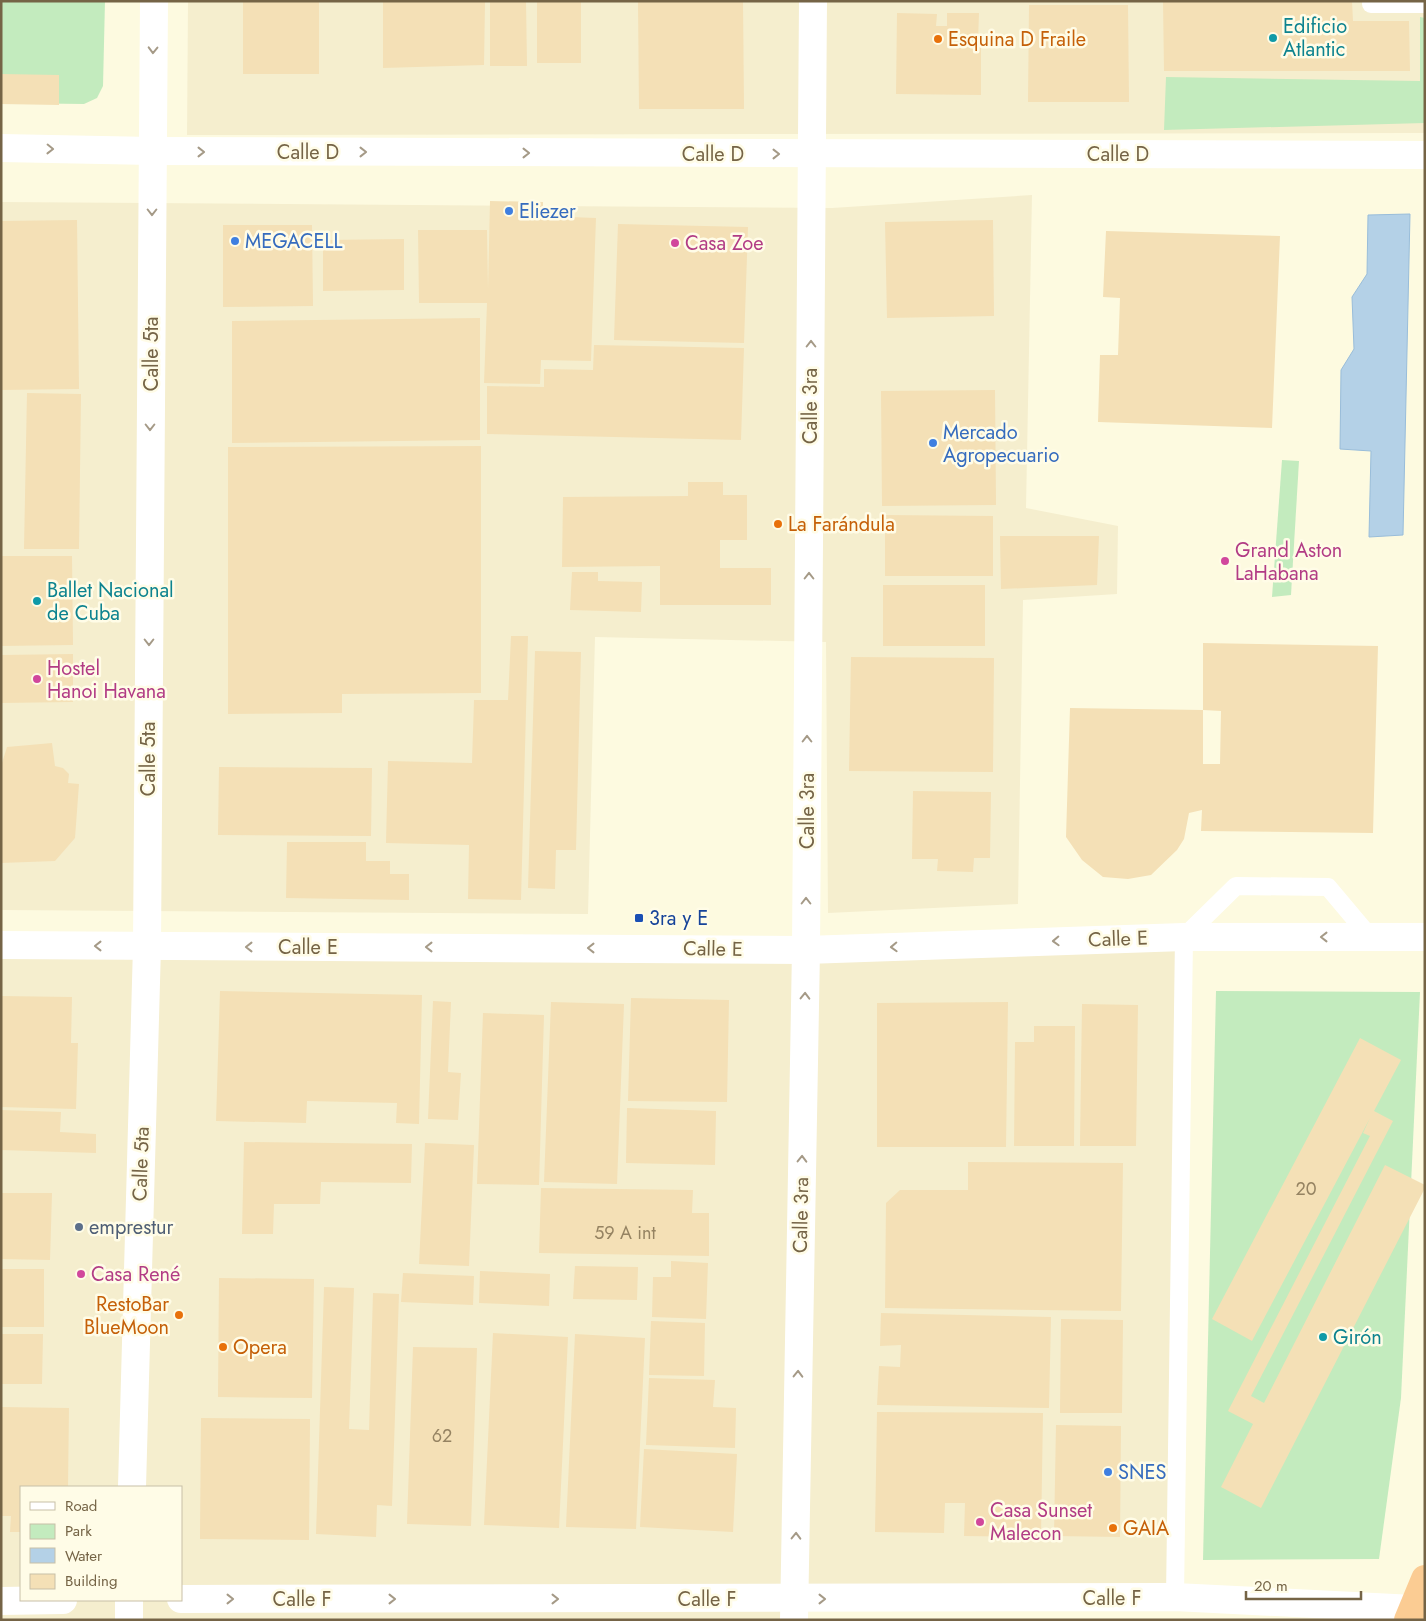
<svg xmlns="http://www.w3.org/2000/svg" width="1426" height="1621" font-family="Jost,sans-serif">
  <rect width="100%" height="100%" fill="#fdfae0"/>
  <!-- residential -->
  <g fill="#f5eece" fill-rule="evenodd">
    <path d="M 188,1 L 1425,1 L 1425,133 L 187,135 Z"/>
    <path d="M 1032,195 L 1026,508 L 1118,526 L 1117,594 L 1023,600 L 1018,904 L 828,913 L 826,642 L 595,637 L 588,914 L 1,910 L 1,202 L 832,208 Z"/>
    <path d="M 1184,937 L 1175,1597 L 795,1599 L 794,1620 L 1,1620 L 1,945 ZM 21,1487 L 181,1487 L 181,1600 L 21,1600 Z"/>
  </g>
  <!-- green -->
  <g fill="#c3ebbe">
    <path d="M 1,1 L 105,1 L 103,86 L 97,98 L 84,104 L 1,103 Z"/>
    <path d="M 1420,17 L 1425,18 L 1425,123 L 1164,130 L 1166,77 L 1420,81 Z"/>
    <path d="M 1282,460 L 1299,461 L 1291,595 L 1272,597 Z"/>
    <path d="M 1216,991 L 1420,992 L 1401,1398 L 1379,1559 L 1203,1560 Z"/>
  </g>
  <!-- water -->
  <path fill="#b4d1e7" stroke="#99bdda" d="M 1410,214 L 1403,535 L 1369,537 L 1371,451 L 1340,449 L 1341,370 L 1354,349 L 1352,297 L 1367,274 L 1368,215 Z"/>
  <!-- building -->
  <g fill="#f4e0b6">
    <rect x="243" y="1" width="76" height="73"/>
    <path d="M 383,1 L 485,1 L 484,65 L 383,68 Z"/>
    <path d="M 490,1 L 526,1 L 527,66 L 490,66 Z"/>
    <rect x="537" y="1" width="44" height="62"/>
    <path d="M 638,1 L 743,1 L 744,109 L 639,109 Z"/>
    <path d="M 1163,1 L 1352,1 L 1353,21 L 1409,21 L 1410,71 L 1164,71 Z"/>
    <path d="M 1029,5 L 1128,5 L 1129,102 L 1028,102 Z"/>
    <path d="M 897,13 L 937,14 L 936,26 L 947,26 L 947,13 L 979,13 L 978,41 L 969,41 L 969,46 L 981,46 L 981,95 L 896,94 Z"/>
    <path d="M 1,74 L 59,75 L 59,105 L 1,104 Z"/>
    <path d="M 490,201 L 543,202 L 543,216 L 596,218 L 591,361 L 541,360 L 540,384 L 484,383 L 487,303 L 419,303 L 418,230 L 487,230 L 488,289 Z"/>
    <path d="M 77,220 L 79,389 L 1,390 L 1,221 Z"/>
    <path d="M 993,220 L 994,316 L 887,318 L 885,222 Z"/>
    <path d="M 618,224 L 748,227 L 744,343 L 614,340 Z"/>
    <path d="M 223,225 L 312,225 L 313,306 L 223,307 Z"/>
    <path d="M 1106,231 L 1280,236 L 1272,428 L 1098,422 L 1100,355 L 1118,355 L 1120,298 L 1103,297 Z"/>
    <path d="M 404,239 L 404,290 L 323,291 L 323,240 Z"/>
    <path d="M 480,318 L 480,440 L 232,443 L 232,321 Z"/>
    <path d="M 594,345 L 744,348 L 741,440 L 487,434 L 487,386 L 544,387 L 544,369 L 593,370 Z"/>
    <path d="M 995,390 L 996,505 L 882,506 L 881,391 Z"/>
    <path d="M 27,393 L 81,394 L 79,549 L 24,549 Z"/>
    <path d="M 481,446 L 481,693 L 342,694 L 342,713 L 228,714 L 228,447 Z"/>
    <path d="M 688,482 L 723,482 L 723,495 L 747,495 L 747,540 L 720,540 L 720,568 L 771,568 L 771,605 L 660,605 L 660,566 L 562,567 L 563,497 L 688,496 Z"/>
    <path d="M 885,515 L 993,516 L 993,576 L 885,576 Z"/>
    <path d="M 1000,536 L 1099,536 L 1097,585 L 1001,589 Z"/>
    <path d="M 1,556 L 72,556 L 73,645 L 1,646 Z"/>
    <path d="M 572,572 L 598,572 L 598,581 L 642,582 L 641,612 L 570,610 Z"/>
    <rect x="883" y="585" width="102" height="61"/>
    <path d="M 511,636 L 528,636 L 521,900 L 468,899 L 469,845 L 386,843 L 388,761 L 472,763 L 474,700 L 508,700 Z"/>
    <path d="M 1203,643 L 1378,646 L 1373,833 L 1201,831 L 1202,810 L 1189,813 L 1184,839 L 1177,850 L 1151,875 L 1128,879 L 1103,877 L 1082,860 L 1066,837 L 1070,708 L 1203,710 L 1203,764 L 1220,764 L 1221,711 L 1203,710 Z"/>
    <path d="M 535,651 L 581,652 L 576,850 L 556,850 L 555,889 L 528,888 Z"/>
    <path d="M 73,654 L 73,702 L 1,703 L 1,655 Z"/>
    <path d="M 851,657 L 994,658 L 993,772 L 849,771 Z"/>
    <path d="M 52,743 L 55,766 L 63,768 L 69,774 L 68,783 L 79,784 L 75,838 L 55,861 L 1,863 L 1,766 L 7,747 Z"/>
    <path d="M 219,767 L 372,768 L 371,836 L 218,835 Z"/>
    <path d="M 913,791 L 991,792 L 990,858 L 974,858 L 973,872 L 937,871 L 938,859 L 912,859 Z"/>
    <path d="M 287,842 L 366,842 L 366,861 L 390,861 L 390,874 L 409,874 L 409,900 L 286,898 Z"/>
    <path d="M 220,991 L 422,995 L 419,1124 L 396,1123 L 397,1103 L 307,1101 L 306,1123 L 216,1121 Z"/>
    <path d="M 1,996 L 72,997 L 71,1043 L 78,1043 L 76,1109 L 1,1107 Z"/>
    <path d="M 631,998 L 729,1000 L 727,1102 L 628,1101 Z"/>
    <path d="M 433,1001 L 451,1002 L 448,1072 L 461,1073 L 458,1120 L 428,1119 Z"/>
    <path d="M 551,1002 L 624,1004 L 617,1184 L 544,1182 Z"/>
    <path d="M 1008,1002 L 1006,1147 L 877,1147 L 877,1003 Z"/>
    <path d="M 1082,1004 L 1138,1005 L 1136,1146 L 1080,1146 Z"/>
    <path d="M 483,1013 L 544,1015 L 539,1185 L 477,1184 Z"/>
    <path d="M 1034,1026 L 1075,1026 L 1074,1146 L 1014,1146 L 1015,1042 L 1034,1042 Z"/>
    <path d="M 1360,1038 L 1401,1060 L 1374,1111 L 1393,1121 L 1251,1396 L 1264,1403 L 1385,1165 L 1425,1185 L 1425,1188 L 1261,1508 L 1221,1487 L 1253,1424 L 1228,1411 L 1370,1136 L 1363,1133 L 1370,1118 L 1252,1341 L 1212,1319 Z"/>
    <path d="M 627,1108 L 716,1111 L 715,1165 L 626,1163 Z"/>
    <path d="M 1,1110 L 61,1112 L 60,1132 L 96,1134 L 96,1153 L 1,1150 Z"/>
    <path d="M 244,1142 L 412,1144 L 411,1183 L 321,1182 L 320,1204 L 274,1204 L 273,1234 L 242,1234 Z"/>
    <path d="M 425,1143 L 474,1145 L 469,1266 L 419,1264 Z"/>
    <path d="M 968,1162 L 1123,1163 L 1121,1311 L 885,1308 L 886,1203 L 900,1190 L 968,1190 Z"/>
    <path d="M 541,1188 L 693,1190 L 692,1213 L 709,1213 L 709,1256 L 539,1253 Z"/>
    <path d="M 1,1193 L 52,1193 L 50,1260 L 1,1259 Z"/>
    <path d="M 671,1261 L 708,1263 L 706,1319 L 652,1317 L 653,1277 L 671,1277 Z"/>
    <path d="M 575,1266 L 638,1267 L 637,1300 L 573,1299 Z"/>
    <rect x="1" y="1269" width="43" height="58"/>
    <path d="M 480,1271 L 550,1274 L 549,1306 L 479,1303 Z"/>
    <path d="M 403,1273 L 474,1276 L 473,1305 L 401,1302 Z"/>
    <path d="M 219,1278 L 314,1279 L 312,1398 L 218,1397 Z"/>
    <path d="M 324,1287 L 354,1288 L 349,1429 L 369,1430 L 373,1293 L 399,1294 L 392,1506 L 377,1505 L 376,1537 L 316,1534 Z"/>
    <path d="M 881,1313 L 1051,1317 L 1049,1408 L 877,1405 L 879,1366 L 900,1367 L 901,1345 L 880,1346 Z"/>
    <path d="M 1061,1319 L 1123,1320 L 1122,1413 L 1060,1413 Z"/>
    <path d="M 651,1321 L 705,1323 L 704,1376 L 649,1375 Z"/>
    <path d="M 493,1333 L 568,1337 L 559,1528 L 484,1525 Z"/>
    <path d="M 1,1334 L 43,1334 L 42,1384 L 1,1384 Z"/>
    <path d="M 575,1334 L 645,1338 L 636,1529 L 566,1527 Z"/>
    <path d="M 413,1347 L 477,1348 L 471,1526 L 407,1524 Z"/>
    <path d="M 649,1378 L 715,1380 L 713,1407 L 736,1408 L 735,1448 L 646,1445 Z"/>
    <path d="M 1,1407 L 69,1408 L 68,1487 L 21,1487 L 21,1532 L 10,1532 L 11,1516 L 1,1516 Z"/>
    <path d="M 877,1412 L 1043,1413 L 1041,1537 L 964,1536 L 965,1503 L 945,1503 L 944,1533 L 875,1532 Z"/>
    <path d="M 201,1418 L 310,1419 L 309,1540 L 200,1539 Z"/>
    <path d="M 1056,1425 L 1121,1426 L 1120,1537 L 1054,1536 Z"/>
    <path d="M 644,1449 L 737,1454 L 733,1532 L 640,1527 Z"/>
  </g>
  <g fill="none" stroke-linecap="round" stroke-linejoin="round">
    <!-- lane -->
    <g stroke="#fff" stroke-width="18">
      <path d="M 1371,4 L 1425,4"/>
      <path d="M 1175,1597 L 1184,937 L 1236,886 L 1328,887 L 1370,937"/>
    </g>
    <!-- street -->
    <g stroke="#fff" stroke-width="28">
      <path d="M 1,148 L 152,151 L 1425,155"/>
      <path d="M 1,945 L 806,950 L 1184,937 L 1425,937"/>
      <path d="M 132,1487 L 147,946 L 154,1"/>
      <path d="M 181,1599 L 1175,1597 L 1414,1609"/>
      <path d="M 1,1601 L 63,1600"/>
      <path d="M 129,1620 L 129,1600"/>
    </g>
    <!-- secondary -->
    <path stroke="#fff" stroke-width="28" d="M 794,1620 L 806,950 L 813,1"/>
    <!-- highway -->
    <path stroke="#fbcc93" stroke-width="28" d="M 1408,1620 L 1425,1579"/>
  </g>
  <!-- one-way arrows -->
  <defs><path id="oneway-chevron" d="M-2-3.5L2.5 0L-2 3.5" fill="none" stroke-width="1.6" stroke-linecap="round" stroke-linejoin="round" transform="scale(1.25)"/></defs>
  <g stroke="#a59a87">
    <use href="#oneway-chevron" transform="translate(153 50) rotate(91)"/>
    <use href="#oneway-chevron" transform="translate(50 149) rotate(1)"/>
    <use href="#oneway-chevron" transform="translate(201 152)"/>
    <use href="#oneway-chevron" transform="translate(363 152)"/>
    <use href="#oneway-chevron" transform="translate(526 153)"/>
    <use href="#oneway-chevron" transform="translate(776 154)"/>
    <use href="#oneway-chevron" transform="translate(152 212) rotate(90)"/>
    <use href="#oneway-chevron" transform="translate(811 344) rotate(-90)"/>
    <use href="#oneway-chevron" transform="translate(150 427) rotate(90)"/>
    <use href="#oneway-chevron" transform="translate(809 576) rotate(-90)"/>
    <use href="#oneway-chevron" transform="translate(149 642) rotate(90)"/>
    <use href="#oneway-chevron" transform="translate(807 739) rotate(-90)"/>
    <use href="#oneway-chevron" transform="translate(806 901) rotate(-90)"/>
    <use href="#oneway-chevron" transform="translate(1324 937) rotate(-180)"/>
    <use href="#oneway-chevron" transform="translate(1056 941) rotate(178)"/>
    <use href="#oneway-chevron" transform="translate(98 946) rotate(-180)"/>
    <use href="#oneway-chevron" transform="translate(249 947) rotate(-180)"/>
    <use href="#oneway-chevron" transform="translate(429 947) rotate(-180)"/>
    <use href="#oneway-chevron" transform="translate(894 947) rotate(178)"/>
    <use href="#oneway-chevron" transform="translate(591 948) rotate(-180)"/>
    <use href="#oneway-chevron" transform="translate(805 996) rotate(-89)"/>
    <use href="#oneway-chevron" transform="translate(802 1159) rotate(-89)"/>
    <use href="#oneway-chevron" transform="translate(798 1374) rotate(-89)"/>
    <use href="#oneway-chevron" transform="translate(796 1536) rotate(-89)"/>
    <use href="#oneway-chevron" transform="translate(230 1599)"/>
    <use href="#oneway-chevron" transform="translate(392 1599)"/>
    <use href="#oneway-chevron" transform="translate(555 1599)"/>
    <use href="#oneway-chevron" transform="translate(822 1599)"/>
  </g>
  <!-- markers -->
  <g fill="#0f9aa8" stroke="#fffce7" stroke-width="2">
    <circle cx="1273" cy="38" r="5"/>
    <circle cx="37" cy="601" r="5"/>
    <circle cx="1323" cy="1337" r="5"/>
  </g>
  <g fill="#e8710a" stroke="#fffce7" stroke-width="2">
    <circle cx="938" cy="39" r="5"/>
    <circle cx="778" cy="524" r="5"/>
    <circle cx="179" cy="1315" r="5"/>
    <circle cx="223" cy="1347" r="5"/>
    <circle cx="1113" cy="1528" r="5"/>
  </g>
  <g fill="#3f7fe0" stroke="#fffce7" stroke-width="2">
    <circle cx="509" cy="211" r="5"/>
    <circle cx="235" cy="241" r="5"/>
    <circle cx="933" cy="443" r="5"/>
    <circle cx="1108" cy="1472" r="5"/>
  </g>
  <g fill="#d1479c" stroke="#fffce7" stroke-width="2">
    <circle cx="675" cy="243" r="5"/>
    <circle cx="1225" cy="561" r="5"/>
    <circle cx="37" cy="679" r="5"/>
    <circle cx="81" cy="1274" r="5"/>
    <circle cx="980" cy="1522" r="5"/>
  </g>
  <rect fill="#1a4fb4" stroke="#fffce7" stroke-width="2" x="634" y="913" width="10" height="10" rx="2.5"/>
  <circle fill="#5c6f8a" stroke="#fffce7" stroke-width="2" cx="79" cy="1227" r="5"/>
  <g text-anchor="middle" dominant-baseline="central" stroke-width="5" stroke-linejoin="round" paint-order="stroke">
    <!-- number labels -->
    <g font-size="18" fill="#958362">
      <text x="1306" y="1189">20</text>
      <text x="625" y="1233">59 A int</text>
      <text x="442" y="1436">62</text>
    </g>
    <!-- culture labels -->
    <g font-size="20" fill="#0d838f" stroke="#fffce7" text-anchor="start">
      <text x="1283" y="26">Edificio<tspan x="1283" dy="23">Atlantic</tspan></text>
      <text x="47" y="590">Ballet Nacional<tspan x="47" dy="23">de Cuba</tspan></text>
      <text x="1333" y="1337">Girón</text>
    </g>
    <!-- food labels -->
    <g font-size="20" fill="#c56008" stroke="#fffce7" text-anchor="start">
      <text x="948" y="39">Esquina D Fraile</text>
      <text x="788" y="524">La Farándula</text>
      <text x="169" y="1304" text-anchor="end">RestoBar<tspan x="169" dy="23">BlueMoon</tspan></text>
      <text x="233" y="1347">Opera</text>
      <text x="1123" y="1528">GAIA</text>
    </g>
    <!-- street labels -->
    <g font-size="20" fill="#756446" stroke="#fffce7">
      <text x="308" y="152">Calle D</text>
      <text x="713" y="154">Calle D</text>
      <text x="1118" y="154">Calle D</text>
      <text transform="translate(151 354) rotate(-90)">Calle 5ta</text>
      <text transform="translate(810 406) rotate(-90)">Calle 3ra</text>
      <text transform="translate(148 759) rotate(-90)">Calle 5ta</text>
      <text transform="translate(807 811) rotate(-90)">Calle 3ra</text>
      <text transform="translate(1118 939) rotate(-2)">Calle E</text>
      <text x="308" y="947">Calle E</text>
      <text transform="translate(713 949) rotate(1)">Calle E</text>
      <text transform="translate(141 1164) rotate(-88)">Calle 5ta</text>
      <text transform="translate(801 1215) rotate(-89)">Calle 3ra</text>
      <text x="1112" y="1598">Calle F</text>
      <text x="302" y="1599">Calle F</text>
      <text x="707" y="1599">Calle F</text>
    </g>
    <!-- shop labels -->
    <g font-size="20" fill="#366cbe" stroke="#fffce7" text-anchor="start">
      <text x="519" y="211">Eliezer</text>
      <text x="245" y="241">MEGACELL</text>
      <text x="943" y="432">Mercado<tspan x="943" dy="23">Agropecuario</tspan></text>
      <text x="1118" y="1472">SNES</text>
    </g>
    <!-- hotel labels -->
    <g font-size="20" fill="#b23c85" stroke="#fffce7" text-anchor="start">
      <text x="685" y="243">Casa Zoe</text>
      <text x="1235" y="550">Grand Aston<tspan x="1235" dy="23">LaHabana</tspan></text>
      <text x="47" y="668">Hostel<tspan x="47" dy="23">Hanoi Havana</tspan></text>
      <text x="91" y="1274">Casa René</text>
      <text x="990" y="1510">Casa Sunset<tspan x="990" dy="23">Malecon</tspan></text>
    </g>
    <!-- transit labels -->
    <g font-size="20" fill="#164399" stroke="#fffce7" text-anchor="start">
      <text x="649" y="918">3ra y E</text>
    </g>
    <!-- service labels -->
    <g font-size="20" fill="#4e5e75" stroke="#fffce7" text-anchor="start">
      <text x="89" y="1227">emprestur</text>
    </g>
  </g>
  <!-- border -->
  <rect width="1426" height="1621" fill="none" stroke="#756446" stroke-width="5"/>
  <!-- legend -->
  <rect x="20" y="1486" width="162" height="115" fill="#fffce7" stroke="#c8bfa7"/>
  <rect x="30" y="1502" width="25" height="8" fill="#ffffff" stroke="#c8bfa7"/>
  <text x="65" y="1511" font-size="15" fill="#756446">Road</text>
  <rect x="30" y="1524" width="25" height="15" fill="#c3ebbe" stroke="#c8bfa7"/>
  <text x="65" y="1536" font-size="15" fill="#756446">Park</text>
  <rect x="30" y="1548" width="25" height="15" fill="#b4d1e7" stroke="#c8bfa7"/>
  <text x="65" y="1561" font-size="15" fill="#756446">Water</text>
  <rect x="30" y="1574" width="25" height="15" fill="#f4e0b6" stroke="#c8bfa7"/>
  <text x="65" y="1586" font-size="15" fill="#756446">Building</text>
  <!-- scale -->
  <path d="M1246 1591v8h115v-8" fill="none" stroke="#756446" stroke-width="2.5"/>
  <text x="1254" y="1591" font-size="15" fill="#756446" stroke="#fffce7" stroke-width="4" paint-order="stroke">20 m</text>
</svg>
